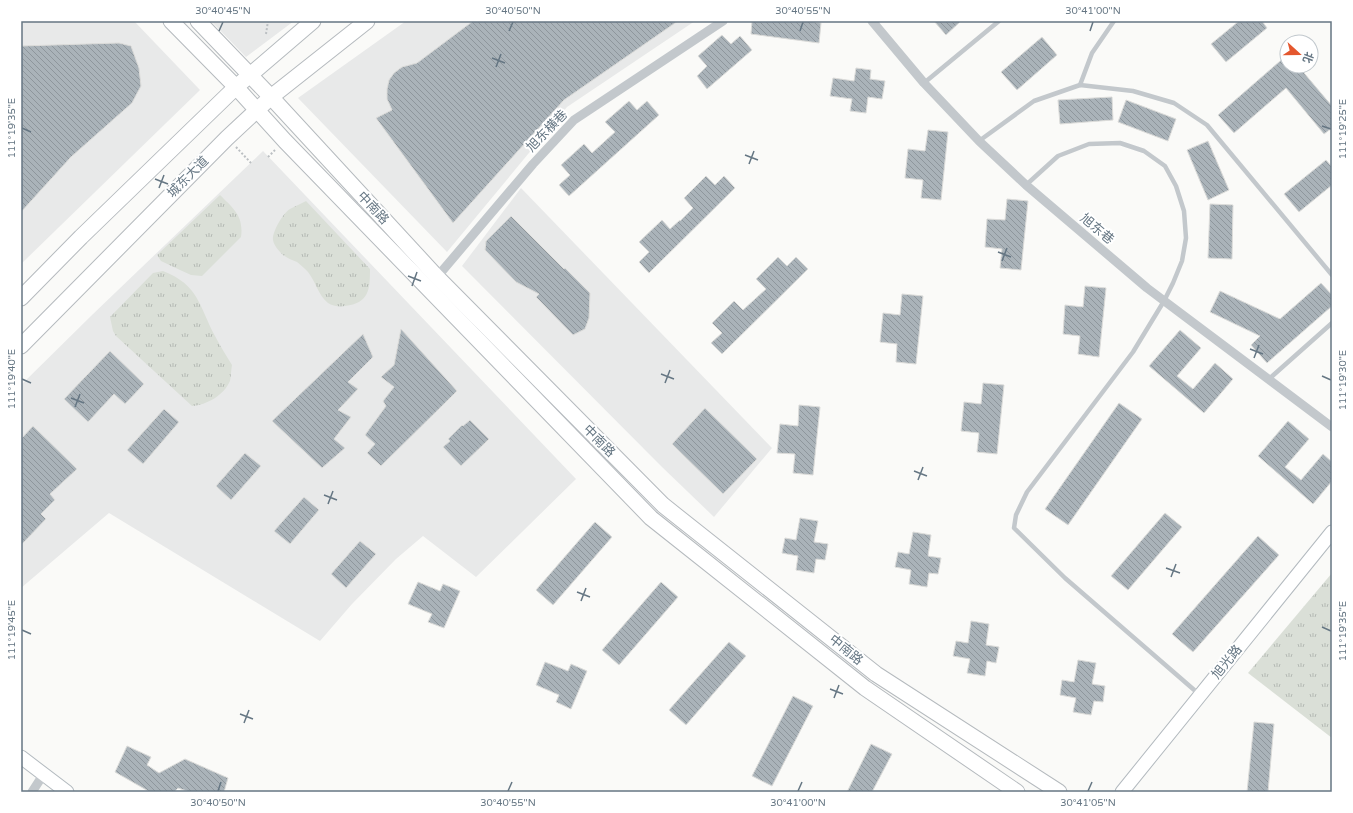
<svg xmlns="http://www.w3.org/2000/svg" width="1353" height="813" font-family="'Varela Round','Noto Sans SC',sans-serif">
  <defs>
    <pattern id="park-tufts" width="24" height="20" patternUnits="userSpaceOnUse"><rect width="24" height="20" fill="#dadfd7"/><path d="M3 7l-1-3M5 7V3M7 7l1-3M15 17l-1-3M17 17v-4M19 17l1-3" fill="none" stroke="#b4b9b4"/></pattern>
    <pattern id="building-back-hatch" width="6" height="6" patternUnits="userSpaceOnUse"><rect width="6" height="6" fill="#aab3b9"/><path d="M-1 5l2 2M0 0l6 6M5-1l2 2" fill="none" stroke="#8e969c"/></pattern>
  </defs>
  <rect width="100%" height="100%" fill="#fafaf8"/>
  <!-- built -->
  <g fill="#e8e9e9">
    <path d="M 21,21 L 134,21 L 200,90 L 21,264 Z"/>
    <path d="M 211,21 L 294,21 L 246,57 Z"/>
    <path d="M 406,21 L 695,21 L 567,107 L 447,252 L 298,98 Z"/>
    <path d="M 263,151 L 576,479 L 476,577 L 423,536 L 396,559 L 352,604 L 320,641 L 109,513 L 21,588 L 21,385 L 92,315 Z"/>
    <path d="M 521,188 L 772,448 L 714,517 L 662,467 L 462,266 Z"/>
  </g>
  <!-- park -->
  <g fill="url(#park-tufts)">
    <path d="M 220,195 C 233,208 244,216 241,237 L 202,276 L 191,275 L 180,270 L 161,261 L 157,255 Z"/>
    <path d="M 306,201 L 370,269 C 370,290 369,303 345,306 C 340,307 332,306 328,303 C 318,295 316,282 308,272 C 305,269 301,265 297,262 C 292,260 287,258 283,255 C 279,251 274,246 273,240 C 272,232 283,213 290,209 C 295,206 301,204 306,201 Z"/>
    <path d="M 163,271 C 199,285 199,306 215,336 C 220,346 226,355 232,365 C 231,370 231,376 230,381 C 224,395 207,405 192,406 L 116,336 L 113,331 L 110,317 L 153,273 Z"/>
    <path d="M 1332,573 L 1332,738 L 1248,673 Z"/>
  </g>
  <!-- building -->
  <g fill="url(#building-back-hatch)" stroke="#dcdcda">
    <path d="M 473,21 L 678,21 L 564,100 L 453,223 L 376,118 L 392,110 L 387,99 L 387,89 L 389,80 L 394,73 L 402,67 L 417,63 Z"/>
    <path d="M 752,21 L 809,21 L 821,23 L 819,43 L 751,34 Z"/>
    <path d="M 934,21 L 961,21 L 946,35 Z"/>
    <path d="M 1239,21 L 1262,21 L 1267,28 L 1226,62 L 1211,44 Z"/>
    <path d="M 722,35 L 731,44 L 740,36 L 752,50 L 707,89 L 697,76 L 707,66 L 698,56 Z"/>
    <path d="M 1042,37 L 1057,55 L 1017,90 L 1001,72 Z"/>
    <path d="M 119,43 L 131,46 L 139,68 L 141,86 L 132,103 L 71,157 L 21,212 L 21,46 Z"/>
    <path d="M 1287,55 L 1287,66 L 1300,66 L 1305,72 L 1304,73 L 1332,106 L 1332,128 L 1324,134 L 1286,88 L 1234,133 L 1218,115 Z"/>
    <path d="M 856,68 L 871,70 L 870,79 L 885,81 L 882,99 L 868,97 L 866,113 L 850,111 L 852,99 L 830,96 L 833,78 L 854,81 Z"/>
    <path d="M 1112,97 L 1113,120 L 1060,124 L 1058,100 Z"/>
    <path d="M 1126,100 L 1176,119 L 1168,141 L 1118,122 Z"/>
    <path d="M 629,101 L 637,110 L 647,101 L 659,115 L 569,196 L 559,185 L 570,175 L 561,165 L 584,144 L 592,153 L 615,132 L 605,122 Z"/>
    <path d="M 928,130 L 948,132 L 941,200 L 921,198 L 923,180 L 905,178 L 908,149 L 925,151 Z"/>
    <path d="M 1208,141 L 1229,190 L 1208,200 L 1187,150 Z"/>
    <path d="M 1326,160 L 1332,167 L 1332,185 L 1299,212 L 1284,194 Z"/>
    <path d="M 706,176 L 715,185 L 724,176 L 735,188 L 649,273 L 639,262 L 649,252 L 639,242 L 662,220 L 670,229 L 680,220 L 680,221 L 693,208 L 684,198 Z"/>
    <path d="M 1007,199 L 1028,201 L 1021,270 L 1000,268 L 1002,249 L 985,247 L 987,219 L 1005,220 Z"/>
    <path d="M 1210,204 L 1233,205 L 1232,259 L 1208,258 Z"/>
    <path d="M 511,216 L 564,269 L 565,268 L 590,293 L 589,318 L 585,329 L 573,335 L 536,297 L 539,294 L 516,282 L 485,250 L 486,241 Z"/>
    <path d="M 778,257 L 787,266 L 796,257 L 808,269 L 722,354 L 711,343 L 722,333 L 712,323 L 734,301 L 743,310 L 766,289 L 756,279 Z"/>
    <path d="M 1321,283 L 1332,295 L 1332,306 L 1267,363 L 1251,345 L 1260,336 L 1210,312 L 1220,291 L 1280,319 Z"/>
    <path d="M 1085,286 L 1106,288 L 1099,357 L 1078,354 L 1080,336 L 1063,334 L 1065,305 L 1083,307 Z"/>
    <path d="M 902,294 L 923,296 L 916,364 L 896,362 L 897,344 L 880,342 L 883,313 L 900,315 Z"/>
    <path d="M 401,329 L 457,391 L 381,466 L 367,453 L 375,444 L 365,435 L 386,406 L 383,401 L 394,387 L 381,377 L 394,365 Z"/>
    <path d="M 1180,330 L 1201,348 L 1177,376 L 1193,389 L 1215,363 L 1233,379 L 1204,413 L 1149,366 Z"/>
    <path d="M 363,334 L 373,357 L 348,382 L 358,389 L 338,410 L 351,417 L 334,439 L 345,448 L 322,468 L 272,421 Z"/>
    <path d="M 110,351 L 144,384 L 125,404 L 114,394 L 88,422 L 64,399 Z"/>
    <path d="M 983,383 L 1004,385 L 997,454 L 977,452 L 979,433 L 961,431 L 964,402 L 981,404 Z"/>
    <path d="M 1119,403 L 1142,419 L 1068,525 L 1045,509 Z"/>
    <path d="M 799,405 L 820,407 L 813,475 L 793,473 L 795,454 L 777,453 L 780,424 L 798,426 Z"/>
    <path d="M 705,408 L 757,459 L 723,494 L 672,444 Z"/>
    <path d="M 164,409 L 179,422 L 143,464 L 127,450 Z"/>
    <path d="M 470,420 L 489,439 L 461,466 L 443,447 L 450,441 L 448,439 L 462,425 L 463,426 Z"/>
    <path d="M 1288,421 L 1309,439 L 1285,467 L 1301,480 L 1323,454 L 1332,462 L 1332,481 L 1313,504 L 1258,456 Z"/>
    <path d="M 33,426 L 77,469 L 50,494 L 55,500 L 41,514 L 46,519 L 21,545 L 21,439 Z"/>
    <path d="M 245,453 L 261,466 L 231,500 L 216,486 Z"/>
    <path d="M 304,497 L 319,510 L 290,544 L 274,531 Z"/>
    <path d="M 1165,513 L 1182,527 L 1128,590 L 1111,576 Z"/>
    <path d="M 800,518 L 818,521 L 814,542 L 828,544 L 825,560 L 816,559 L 814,573 L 796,570 L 798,556 L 782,553 L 785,538 L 796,540 Z"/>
    <path d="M 595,522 L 612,537 L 553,605 L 536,590 Z"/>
    <path d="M 913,532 L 931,535 L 928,556 L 941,558 L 938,574 L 929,573 L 927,587 L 909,584 L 911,570 L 895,567 L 898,552 L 909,554 Z"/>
    <path d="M 1258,536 L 1279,555 L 1193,652 L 1172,634 Z"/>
    <path d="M 360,541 L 376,554 L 346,588 L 331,574 Z"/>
    <path d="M 418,582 L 440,591 L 443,584 L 460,591 L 444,628 L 428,622 L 432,614 L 408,604 Z"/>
    <path d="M 661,582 L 678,597 L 619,665 L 602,650 Z"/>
    <path d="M 971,621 L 989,624 L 986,645 L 999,647 L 996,663 L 987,661 L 985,676 L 967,673 L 970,659 L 953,656 L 956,641 L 968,643 Z"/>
    <path d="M 729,642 L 746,656 L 686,725 L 669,710 Z"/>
    <path d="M 1078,660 L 1096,663 L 1092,684 L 1105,686 L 1103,702 L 1094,701 L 1091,715 L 1073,712 L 1076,698 L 1060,695 L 1062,680 L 1074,682 Z"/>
    <path d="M 545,662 L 568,671 L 571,664 L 587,671 L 571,709 L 556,702 L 559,695 L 536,685 Z"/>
    <path d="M 793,696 L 813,706 L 772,786 L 752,776 Z"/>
    <path d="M 1254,722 L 1274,724 L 1268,792 L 1247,792 Z"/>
    <path d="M 871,744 L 892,754 L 872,792 L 847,792 Z"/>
    <path d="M 127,746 L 151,757 L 147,765 L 159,773 L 185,759 L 228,778 L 224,792 L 190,792 L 178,788 L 174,792 L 150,792 L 115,772 Z"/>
  </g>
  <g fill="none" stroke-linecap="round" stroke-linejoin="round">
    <!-- secondary casing -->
    <g stroke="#b3babf" stroke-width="15">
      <g id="secondary">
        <path d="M 21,757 L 67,792"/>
        <path d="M 1122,792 L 1332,532"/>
      </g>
    </g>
    <!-- primary casing -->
    <g stroke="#b5babe" stroke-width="17">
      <g id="primary">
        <path d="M 171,21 L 236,87 L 285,141 L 651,518 L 865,688 L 1017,792"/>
        <path d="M 198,21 L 271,97 L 437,277 L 663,505 L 876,674 L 1059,792"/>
        <path d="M 21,298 L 81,237 L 236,87 L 313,21"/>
        <path d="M 21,346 L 227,138 L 271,97 L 367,21"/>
      </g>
    </g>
    <!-- path -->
    <g stroke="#bbbfc2" stroke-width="2" stroke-dasharray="2 2" stroke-linecap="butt">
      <path d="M 266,34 L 268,21"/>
      <path d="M 236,147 L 251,163"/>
      <path d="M 268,157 L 275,150"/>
    </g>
    <!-- lane -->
    <g stroke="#c3c8cc" stroke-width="4.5">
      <path d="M 924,83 L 999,21"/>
      <path d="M 1080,85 L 1092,53 L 1114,21"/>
      <path d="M 979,141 L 1034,101 L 1080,85 L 1133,91 L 1174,103 L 1207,125 L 1332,275"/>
      <path d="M 1026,185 L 1058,156 L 1089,144 L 1120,143 L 1144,151 L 1165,166 L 1176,186 L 1184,211 L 1186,238 L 1182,261 L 1173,283 L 1164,301 L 1133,352 L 1027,492 L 1016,515 L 1014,528 L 1065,578 L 1200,695"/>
      <path d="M 1269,379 L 1332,323"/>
    </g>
    <!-- street -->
    <g stroke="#c3c8cc" stroke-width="9">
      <path d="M 872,21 L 924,83 L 979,141 L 1026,185 L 1147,288 L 1332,427"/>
      <path d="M 437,277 L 533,164 L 574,120 L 723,21"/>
      <path d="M 32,792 L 43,775"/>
    </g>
    <!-- secondary -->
    <use href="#secondary" stroke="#fff" stroke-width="13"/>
    <!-- primary -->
    <use href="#primary" stroke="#fff" stroke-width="15"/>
  </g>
  <!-- ticks -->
  <path fill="none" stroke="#657683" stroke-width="1.5" d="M 219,31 L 223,22M 509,31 L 513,22M 800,31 L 803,22M 1090,31 L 1093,22M 492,58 L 505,63M 496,67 L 501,54M 1322,126 L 1331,129M 22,128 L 31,132M 745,155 L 758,160M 749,164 L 754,151M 155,179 L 168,184M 159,188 L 164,175M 998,252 L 1011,257M 1002,261 L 1007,248M 408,276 L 421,281M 412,286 L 417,272M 1250,349 L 1263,354M 1254,358 L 1259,345M 661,374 L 674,379M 1322,376 L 1331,380M 22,379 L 31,383M 665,383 L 670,370M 71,398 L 84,403M 75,407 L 80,394M 914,471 L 927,476M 918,480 L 923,467M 324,495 L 337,500M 328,504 L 333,491M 1166,568 L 1180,573M 1171,577 L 1176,564M 577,592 L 590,597M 581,601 L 586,588M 1322,627 L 1331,631M 22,630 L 31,634M 830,689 L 843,694M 834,698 L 839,685M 240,714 L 253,719M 244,723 L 249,710M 218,791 L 221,782M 508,791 L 512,782M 798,791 L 802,782M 1088,791 L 1092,782"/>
  <g text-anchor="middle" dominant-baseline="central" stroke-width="4" stroke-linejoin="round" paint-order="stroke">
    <!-- street labels -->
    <g font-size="13" fill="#657683" stroke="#fff">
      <text transform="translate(547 131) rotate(-46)">旭东横巷</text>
      <text transform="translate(188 177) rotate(-45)">城东大道</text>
      <text transform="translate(373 208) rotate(47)">中南路</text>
      <text transform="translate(1097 229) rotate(40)">旭东巷</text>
      <text transform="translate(599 441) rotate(45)">中南路</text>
      <text transform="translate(846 650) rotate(39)">中南路</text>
      <text transform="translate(1227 662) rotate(-51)">旭光路</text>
    </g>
  </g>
  <!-- border -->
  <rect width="1353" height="813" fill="none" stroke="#ffffff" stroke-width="44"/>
  <!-- north arrow -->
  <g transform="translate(1299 54) rotate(111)"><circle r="19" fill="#ffffff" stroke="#c1c8cd"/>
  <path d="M0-3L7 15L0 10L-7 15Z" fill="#e4572e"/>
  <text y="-6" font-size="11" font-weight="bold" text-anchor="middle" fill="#657683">北</text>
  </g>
  <rect x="22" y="22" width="1309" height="769" fill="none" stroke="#657683" stroke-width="1.5"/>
  <g font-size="10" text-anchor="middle" fill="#657683">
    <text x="223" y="14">30°40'45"N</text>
    <text x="513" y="14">30°40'50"N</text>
    <text x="803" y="14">30°40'55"N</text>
    <text x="1093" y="14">30°41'00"N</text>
    <text transform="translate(11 128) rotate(-90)" y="4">111°19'35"E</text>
    <text transform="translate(1342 129) rotate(-90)" y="4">111°19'25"E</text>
    <text transform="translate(11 379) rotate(-90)" y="4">111°19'40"E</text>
    <text transform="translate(1342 380) rotate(-90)" y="4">111°19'30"E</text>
    <text transform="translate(11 630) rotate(-90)" y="4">111°19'45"E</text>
    <text transform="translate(1342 631) rotate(-90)" y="4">111°19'35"E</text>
    <text x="218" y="806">30°40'50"N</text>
    <text x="508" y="806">30°40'55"N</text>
    <text x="798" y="806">30°41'00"N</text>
    <text x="1088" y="806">30°41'05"N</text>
  </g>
</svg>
